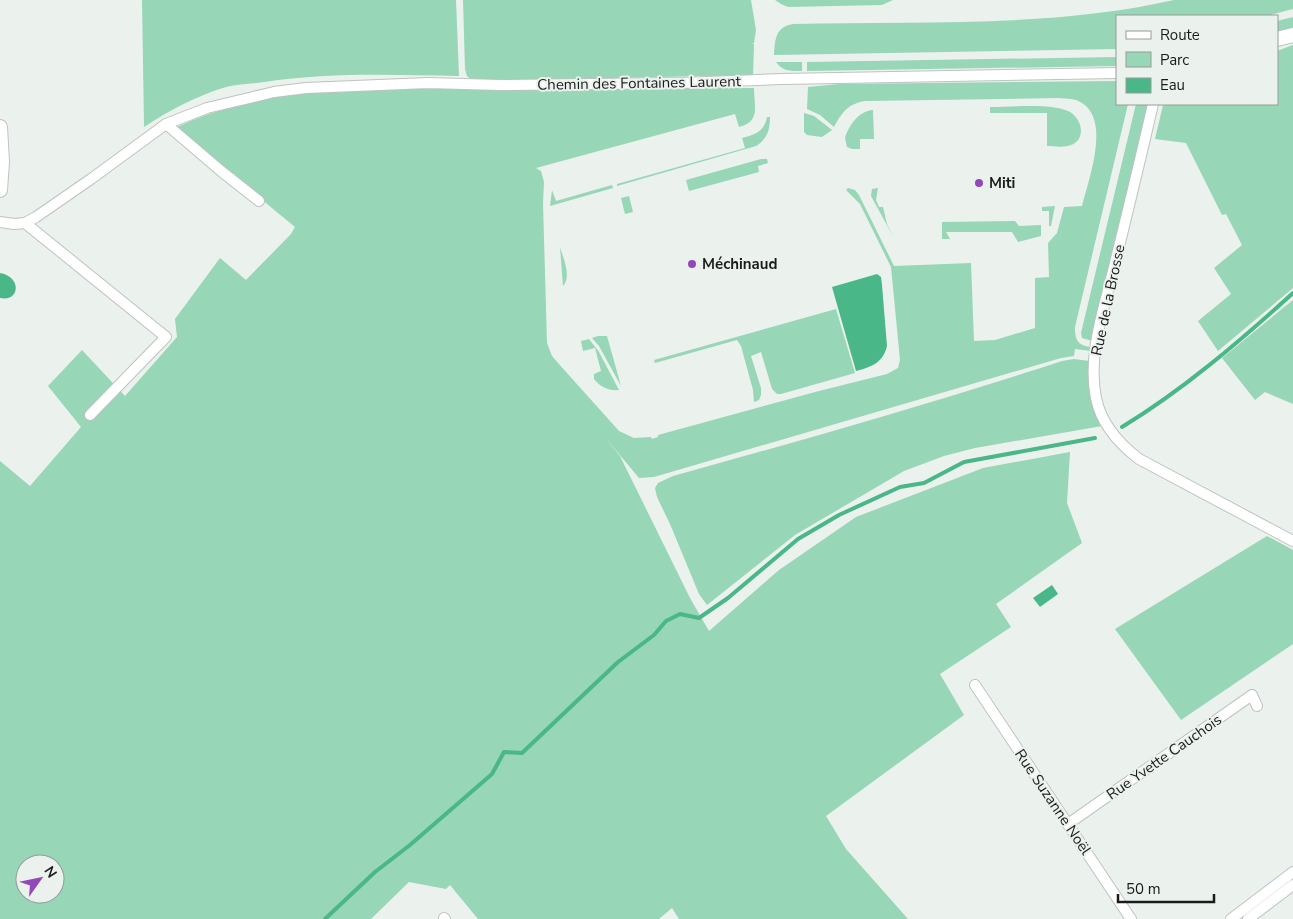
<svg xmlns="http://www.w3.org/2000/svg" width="1293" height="919" font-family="'Nunito Sans',sans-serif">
  <rect width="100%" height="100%" fill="#ebf1ed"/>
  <!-- green -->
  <g fill="#97d6b6" fill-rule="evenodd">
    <path d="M 142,0 L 456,0 L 459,76 C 394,75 329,72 264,82 C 252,84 238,84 226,87 C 196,96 170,110 144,127 Z"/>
    <path d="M 463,0 L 751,0 L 756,30 L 754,43 L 752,43 L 754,44 L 753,76 L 718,76 L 709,79 L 703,76 L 502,81 L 472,80 L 467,76 L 465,69 Z"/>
    <path d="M 775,0 L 893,0 L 882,5 L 788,7 L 781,4 Z"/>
    <path d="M 1174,0 L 1293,0 L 1293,9 L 1266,16 L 1117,16 L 1117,49 L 774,55 C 775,40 775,27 793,24 C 918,21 1051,28 1174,0 Z"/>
    <path d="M 1293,17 L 1293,28 L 1277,32 L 1277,21 Z"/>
    <path d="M 1293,45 L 1293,288 L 1218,351 L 1198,321 L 1231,294 L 1214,268 L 1242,245 L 1226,214 L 1222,215 L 1186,143 L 1155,139 L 1163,105 L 1161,104 L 1277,104 L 1277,51 Z"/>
    <path d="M 1117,57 L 1117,66 L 807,71 L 807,62 Z"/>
    <path d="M 776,62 L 802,62 L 802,71 C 792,71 783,72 776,62 Z"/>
    <path d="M 1117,81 L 1117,104 L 1128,104 L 1075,327 C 1075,339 1077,345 1090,347 L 1091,351 L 1075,349 L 1074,356 L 1061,358 L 654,477 L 639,478 L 604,436 L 620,456 L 690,598 L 709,631 L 779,570 L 856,517 L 983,468 L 1070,452 L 1067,503 L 1082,543 L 996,604 L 1011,627 L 940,674 L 964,715 L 826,816 L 846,849 L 908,919 L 679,919 L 672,908 L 659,919 L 478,919 L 450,885 L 446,889 L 409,882 L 371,919 L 0,919 L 0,461 L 30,486 L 81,427 L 48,386 L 82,350 L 125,396 L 177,337 L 175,319 L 220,258 L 246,280 L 291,234 L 295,227 L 176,129 L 177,127 C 271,83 378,89 479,86 L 501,88 L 754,88 C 754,107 761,121 739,127 L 735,114 L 536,168 L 541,171 L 544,182 L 543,203 L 547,343 L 552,356 L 558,363 L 619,431 L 634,438 L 651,437 L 652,439 L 658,437 L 658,435 L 819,391 L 887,374 L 898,368 L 900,360 L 891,267 L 860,204 L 846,190 L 848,188 L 855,190 L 859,195 L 894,266 L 971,263 L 974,341 L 995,340 L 1035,328 L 1035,278 L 1049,277 L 1048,243 L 1057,233 L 1064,207 L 1082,206 C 1088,181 1111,121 1082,103 C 1075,98 1067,99 1059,98 L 865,101 C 848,104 842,112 834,127 L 820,115 L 807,109 L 808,87 L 839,84 ZM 25,864 L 55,864 L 55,894 L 25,894 Z"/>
    <path d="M 1136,104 L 1148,104 L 1092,341 L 1082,338 L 1081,333 Z"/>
    <path d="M 990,107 C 1011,107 1050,103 1068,111 C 1082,117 1087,139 1071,145 C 1064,148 1054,146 1047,146 L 1047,113 L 990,113 Z"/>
    <path d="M 873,110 L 874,139 L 860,139 L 860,149 L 852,149 L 847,147 L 845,138 C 849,125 859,111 873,110 Z"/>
    <path d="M 804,113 L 814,116 L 832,130 L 822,137 L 807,135 L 804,132 Z"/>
    <path d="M 767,117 L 770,117 C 770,130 767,139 756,146 L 617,186 L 617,184 L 745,148 L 742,138 C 756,134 764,132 767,117 Z"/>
    <path d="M 761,159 L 767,159 L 768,163 L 758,166 L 759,172 L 689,191 L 686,180 Z"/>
    <path d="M 612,185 L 613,188 L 550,206 L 552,190 L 556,201 Z"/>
    <path d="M 878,188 L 876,200 L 879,207 L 883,207 L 887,224 L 894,238 L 871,196 L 872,189 Z"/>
    <path d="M 629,196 L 633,212 L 625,214 L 621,198 Z"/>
    <path d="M 1055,206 L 1051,226 L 1049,226 L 1049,211 L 1042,211 L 1042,207 Z"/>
    <path d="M 1015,221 L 1019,226 L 1041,225 L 1041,236 L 1018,242 L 1012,232 L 946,232 L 950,239 L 942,239 L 942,222 Z"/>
    <path d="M 560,247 C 563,258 572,276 563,286 Z"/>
    <path d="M 1293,300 L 1293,404 L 1265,392 L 1255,400 L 1222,358 Z"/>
    <path d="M 836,309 L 855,373 L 781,394 L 777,394 L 772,389 L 761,352 L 751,356 L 761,388 L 761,395 L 759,400 L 754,402 L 753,390 L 741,346 L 737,340 L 655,363 L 654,360 Z"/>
    <path d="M 598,336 L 607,336 L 621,386 L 599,346 L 592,338 Z"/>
    <path d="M 589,339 L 599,352 L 619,390 C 609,391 600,387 594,379 L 594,374 L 601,371 L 595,348 L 583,351 L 581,341 Z"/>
    <path d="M 1074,359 L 1090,361 C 1088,386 1093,403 1102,426 L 975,448 L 944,456 L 904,471 L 795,535 L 707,605 L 699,594 L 670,524 L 657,497 L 655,488 L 658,483 L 673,476 C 803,440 934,403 1062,361 Z"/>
    <path d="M 1267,536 L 1293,550 L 1293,644 L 1181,720 L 1115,629 Z"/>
  </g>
  <!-- water -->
  <g fill="#4ab789">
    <path d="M 0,273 C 21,276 21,302 0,298 Z"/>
    <path d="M 877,274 L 881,277 L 882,285 L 887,346 C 883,363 871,367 856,371 L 832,287 Z"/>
    <path d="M 1052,585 L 1058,594 L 1040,607 L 1033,598 Z"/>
  </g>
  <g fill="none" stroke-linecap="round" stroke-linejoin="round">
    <!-- stream -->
    <g stroke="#4ab789" stroke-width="4">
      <path d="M 1122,427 C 1183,390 1240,341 1293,293"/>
      <path d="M 325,919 L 375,872 L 410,845 L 492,774 L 504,752 L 522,753 L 618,662 L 654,635 L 666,621 L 680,614 L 699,618 L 728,598 L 798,539 L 839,515 L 900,487 L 924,483 L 964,462 L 1095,438"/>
    </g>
    <!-- minor casing -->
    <g stroke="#bec3c0" stroke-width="12">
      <g id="minor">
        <path d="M 1153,104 C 1141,157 1128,210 1115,263 C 1105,306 1087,353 1096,398 C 1101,423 1118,443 1139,459 L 1293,541"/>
        <path d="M 166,124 L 221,171 L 259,201"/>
        <path d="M 0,222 L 14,224 L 25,223 L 36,217 L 91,179 L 166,124 L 207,108 L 274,92 L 306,88 L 428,83 L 500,85 L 681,83 L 782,79 L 1117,73"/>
        <path d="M 25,223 L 166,337 L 90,415"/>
        <path d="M 975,685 L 1131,919"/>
        <path d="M 1068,824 L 1252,695 L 1257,706"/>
        <path d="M 444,918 L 445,919"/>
        <path d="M 1231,919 L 1293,872"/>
        <path d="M 1248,919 L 1293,885"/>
      </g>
    </g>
    <!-- tertiary casing -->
    <g stroke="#bec3c0" stroke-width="16">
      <g id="tertiary">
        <path d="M 1277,39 L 1293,35"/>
        <path d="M 0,127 L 2,162 L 0,190"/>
      </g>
    </g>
    <!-- minor -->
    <use href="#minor" stroke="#fff" stroke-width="10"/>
    <!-- tertiary -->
    <use href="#tertiary" stroke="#fff" stroke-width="14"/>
  </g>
  <!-- markers -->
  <g fill="#9348ba" stroke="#ebf1ed" stroke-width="2">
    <circle cx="979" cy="183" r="5"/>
    <circle cx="692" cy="264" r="5"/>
  </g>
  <g text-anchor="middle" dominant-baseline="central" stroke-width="4" stroke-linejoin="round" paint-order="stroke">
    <!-- street labels -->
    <g font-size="15" fill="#1a1c1b" stroke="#ebf1ed">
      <text transform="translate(639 83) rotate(-1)">Chemin des Fontaines Laurent</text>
      <text transform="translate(1108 300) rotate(-78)">Rue de la Brosse</text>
      <text transform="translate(1164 757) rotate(-35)">Rue Yvette Cauchois</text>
      <text transform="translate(1053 802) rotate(56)">Rue Suzanne Noël</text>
    </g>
    <!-- poi labels -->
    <g font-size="15" font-weight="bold" fill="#1a1c1b" stroke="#ebf1ed" text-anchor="start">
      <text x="989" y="183">Miti</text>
      <text x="702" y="264">Méchinaud</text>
    </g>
  </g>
  <!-- legend -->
  <rect x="1116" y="15" width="162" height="90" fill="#ebf1ed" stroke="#979c99"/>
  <rect x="1126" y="31" width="25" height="8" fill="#ffffff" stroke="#979c99"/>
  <text x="1160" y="40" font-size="15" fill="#1a1c1b">Route</text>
  <rect x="1126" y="52" width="25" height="15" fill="#97d6b6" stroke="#979c99"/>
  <text x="1160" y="65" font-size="15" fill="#1a1c1b">Parc</text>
  <rect x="1126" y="78" width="25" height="15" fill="#4ab789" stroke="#979c99"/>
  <text x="1160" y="90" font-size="15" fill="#1a1c1b">Eau</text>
  <!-- north arrow -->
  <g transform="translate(40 879) rotate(57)"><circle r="24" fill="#ebf1ed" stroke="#979c99"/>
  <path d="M0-4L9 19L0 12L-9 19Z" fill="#9348ba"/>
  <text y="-8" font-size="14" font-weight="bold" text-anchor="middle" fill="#1a1c1b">N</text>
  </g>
  <!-- scale -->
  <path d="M1118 894v8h96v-8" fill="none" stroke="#1a1c1b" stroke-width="2.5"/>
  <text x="1126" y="894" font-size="15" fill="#1a1c1b" stroke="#ebf1ed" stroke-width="4" paint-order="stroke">50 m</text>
</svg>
